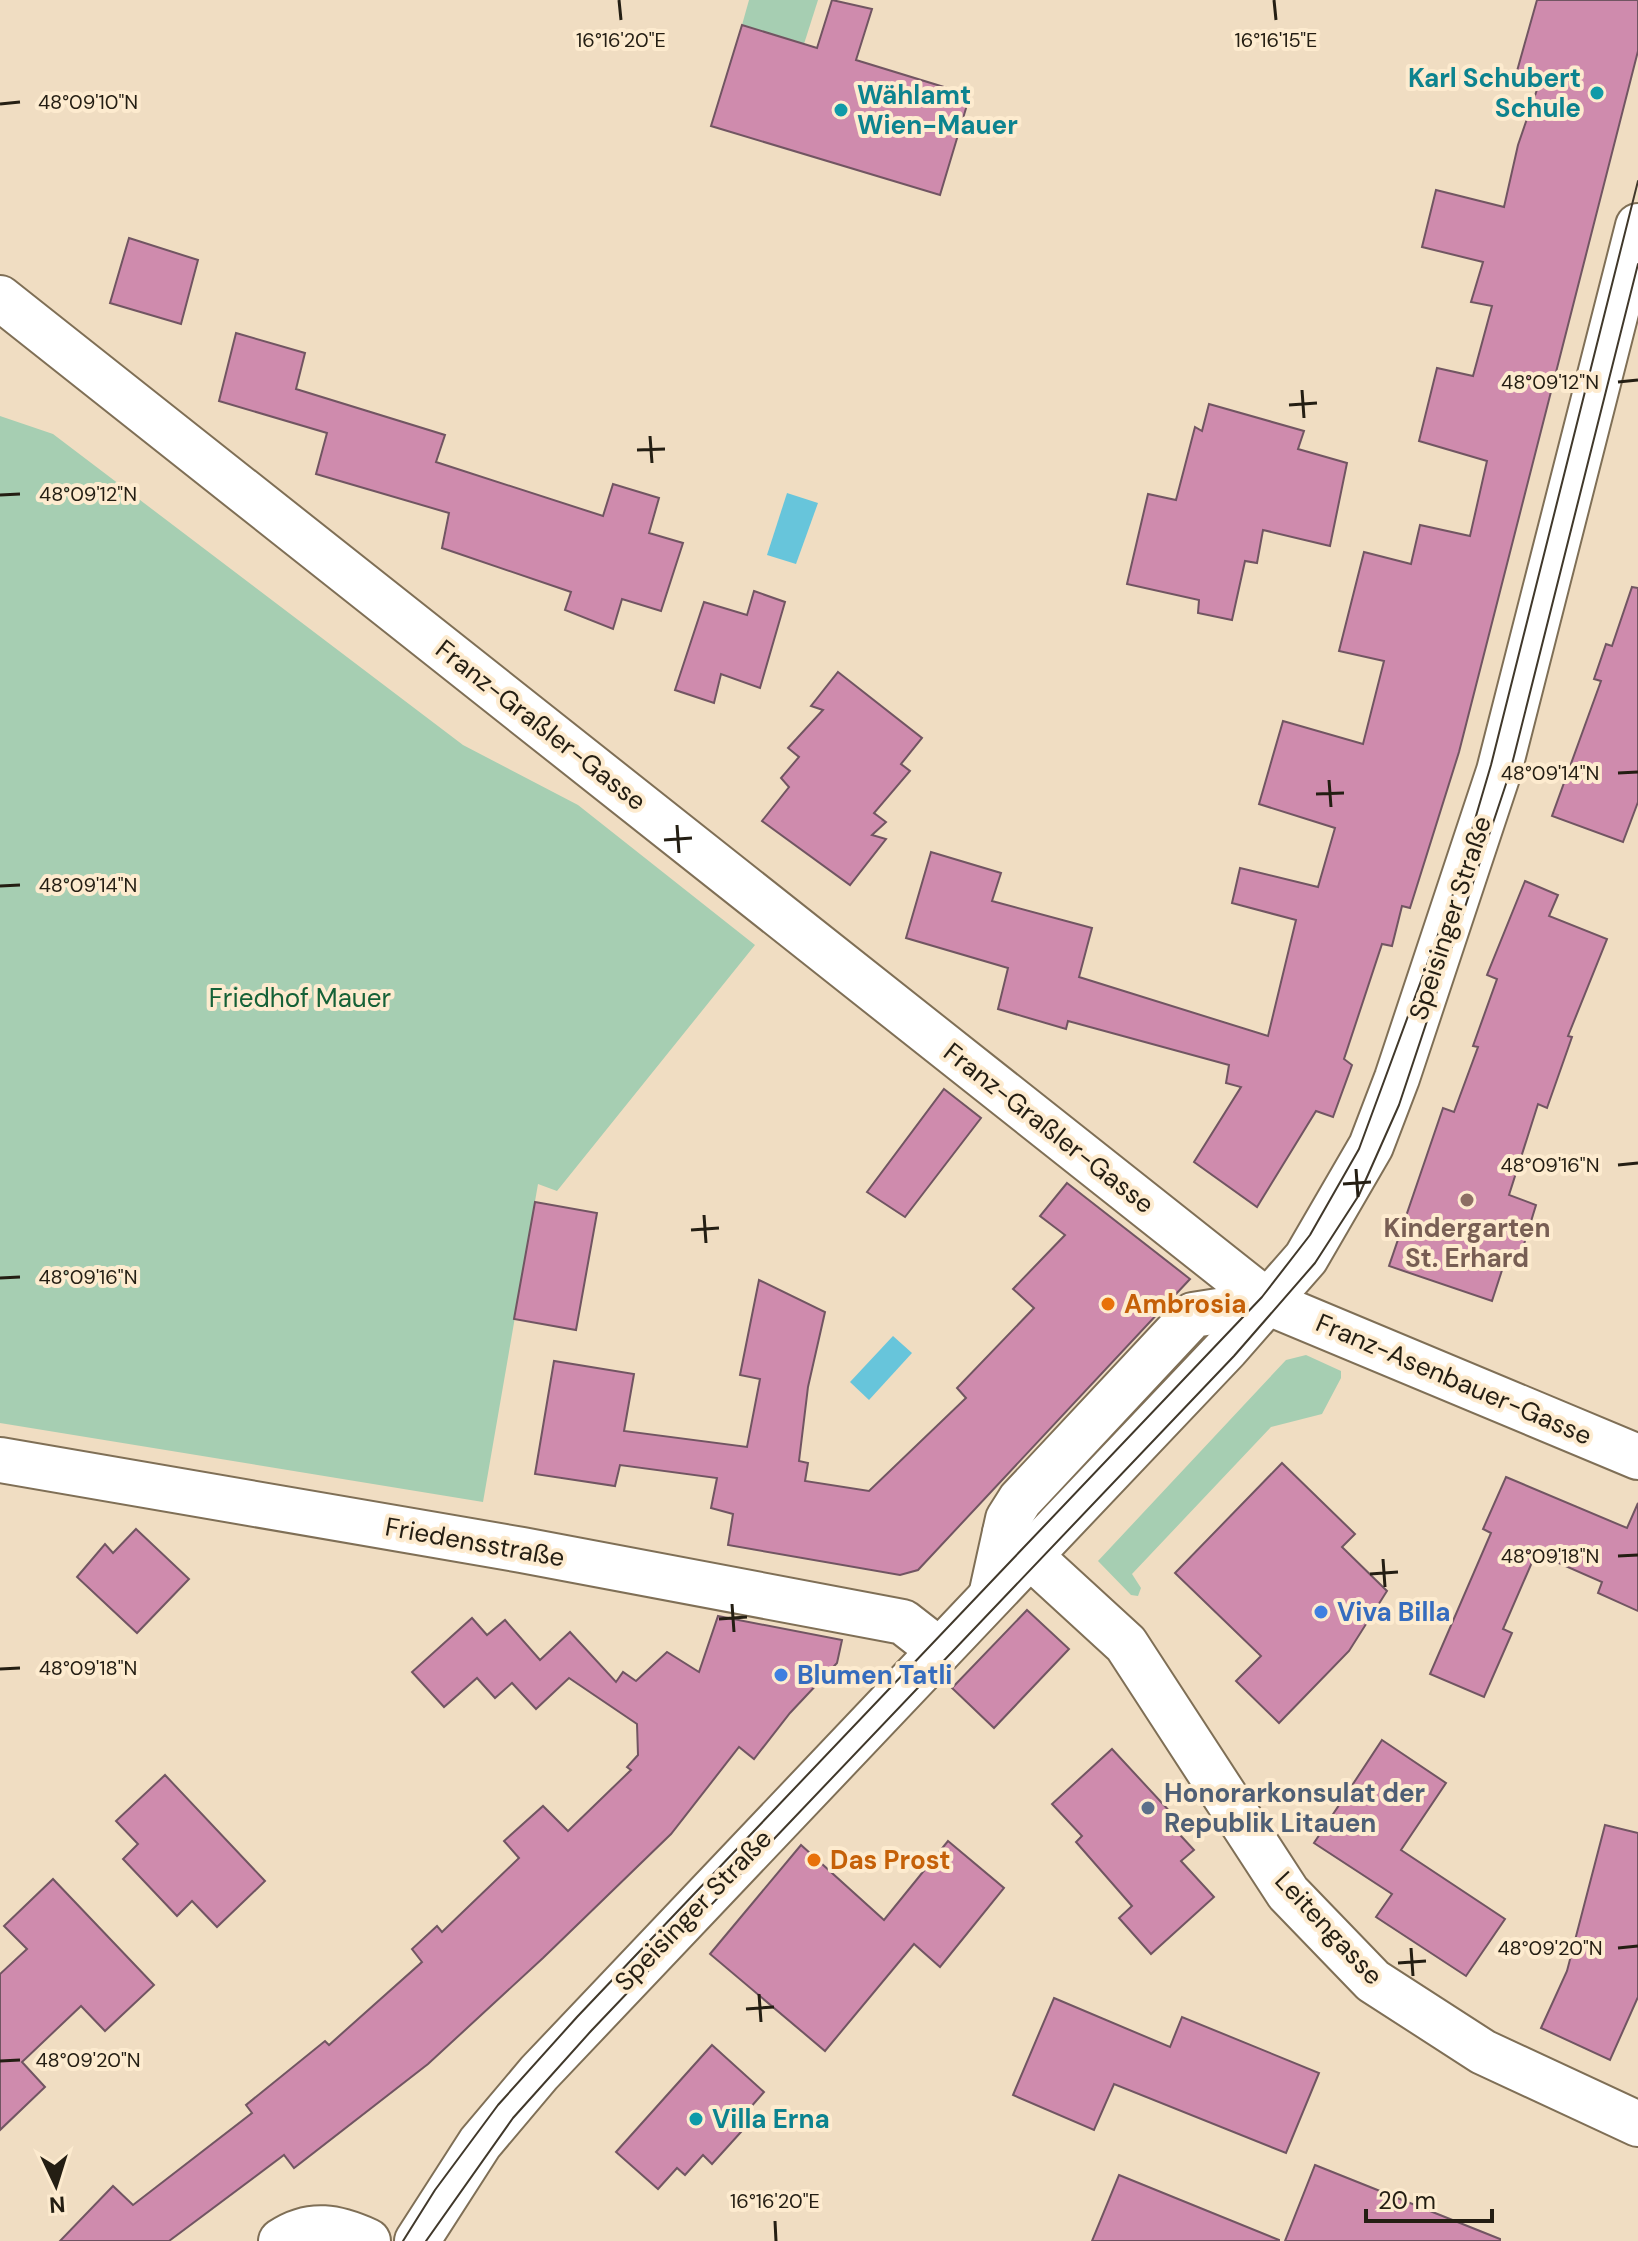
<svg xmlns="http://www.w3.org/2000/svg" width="1638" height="2241" font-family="'DM Sans',sans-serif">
  <rect width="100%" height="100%" fill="#f0ddc2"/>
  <!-- green -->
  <g fill="#a6ceb2">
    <path d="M 749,0 L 818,0 L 804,44 L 742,25 Z"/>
    <path d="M 0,416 L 53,434 L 463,745 L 578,805 L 755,945 L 557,1191 L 538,1184 L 483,1502 L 0,1423 Z"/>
    <path d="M 1306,1355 L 1341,1371 L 1341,1378 L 1322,1414 L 1271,1427 L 1132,1574 L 1141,1588 L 1138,1596 L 1131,1595 L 1098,1561 L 1286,1360 Z"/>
  </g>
  <!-- water -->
  <g fill="#67c5db">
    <path d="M 787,493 L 818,503 L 796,564 L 767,555 Z"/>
    <path d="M 893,1336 L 912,1353 L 869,1400 L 850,1382 Z"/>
  </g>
  <!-- building -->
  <g fill="#cf8bad" stroke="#715562" stroke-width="2">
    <path d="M 832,0 L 872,9 L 856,60 L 970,95 L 940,195 L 711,126 L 742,25 L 817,48 Z"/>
    <path d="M 1537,0 L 1638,0 L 1638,51 L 1459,752 L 1410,908 L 1402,906 L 1392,946 L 1382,944 L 1344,1059 L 1352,1065 L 1333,1117 L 1316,1111 L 1257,1207 L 1194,1162 L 1241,1087 L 1226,1083 L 1229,1065 L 1068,1021 L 1066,1029 L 998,1009 L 1008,968 L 906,938 L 931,852 L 1001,873 L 992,901 L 1092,928 L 1079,977 L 1268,1036 L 1296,920 L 1232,903 L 1240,868 L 1318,887 L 1335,828 L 1259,804 L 1283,721 L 1363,744 L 1384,661 L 1339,651 L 1364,552 L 1411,564 L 1420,525 L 1470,536 L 1487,461 L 1419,441 L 1437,368 L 1473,376 L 1492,306 L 1471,302 L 1483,262 L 1422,247 L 1436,190 L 1504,207 L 1518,145 L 1541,78 L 1517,71 Z"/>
    <path d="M 129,238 L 198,260 L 181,324 L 110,303 Z"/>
    <path d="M 236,333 L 305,353 L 296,389 L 445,435 L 436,462 L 603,516 L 613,484 L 659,498 L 649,533 L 683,543 L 661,611 L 622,599 L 613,629 L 565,610 L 571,592 L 442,548 L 449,513 L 316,474 L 327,433 L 219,401 Z"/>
    <path d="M 1209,404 L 1304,431 L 1298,449 L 1347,463 L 1330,546 L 1263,530 L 1257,563 L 1245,561 L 1232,620 L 1198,613 L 1199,600 L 1127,584 L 1148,494 L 1176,500 L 1195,427 L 1202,431 Z"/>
    <path d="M 1632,587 L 1638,588 L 1638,802 L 1623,842 L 1552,816 L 1601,681 L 1594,679 L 1606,644 L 1612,646 Z"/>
    <path d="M 754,591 L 785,602 L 760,688 L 721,674 L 714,703 L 675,690 L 704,602 L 747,615 Z"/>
    <path d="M 838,672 L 922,738 L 901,764 L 910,771 L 874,813 L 886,822 L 872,835 L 886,839 L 850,885 L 762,821 L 789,787 L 781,778 L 799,757 L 788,748 L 823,710 L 811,706 Z"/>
    <path d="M 1525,881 L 1558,895 L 1549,916 L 1607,939 L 1568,1036 L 1572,1037 L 1547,1108 L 1538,1104 L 1509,1195 L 1536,1205 L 1517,1267 L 1504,1264 L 1492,1301 L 1389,1266 L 1443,1108 L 1454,1112 L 1478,1047 L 1473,1046 L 1497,979 L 1487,975 Z"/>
    <path d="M 944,1089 L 981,1118 L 905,1217 L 867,1192 Z"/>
    <path d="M 1067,1183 L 1190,1279 L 918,1570 L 900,1575 L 728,1545 L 733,1514 L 711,1508 L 717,1478 L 620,1465 L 615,1486 L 535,1474 L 554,1361 L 634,1374 L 624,1431 L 747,1447 L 760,1379 L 740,1375 L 759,1280 L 825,1312 L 808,1387 L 799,1461 L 808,1463 L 805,1481 L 869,1491 L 966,1398 L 957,1388 L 1034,1308 L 1013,1289 L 1065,1235 L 1040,1216 Z"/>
    <path d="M 535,1202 L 597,1213 L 576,1330 L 514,1319 Z"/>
    <path d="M 1282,1463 L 1355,1534 L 1342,1547 L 1387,1591 L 1349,1651 L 1279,1723 L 1236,1681 L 1261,1656 L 1175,1573 Z"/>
    <path d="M 1506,1477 L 1627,1528 L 1638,1503 L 1638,1611 L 1598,1593 L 1602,1582 L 1536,1553 L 1503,1629 L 1512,1633 L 1484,1697 L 1430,1674 L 1491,1533 L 1483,1529 Z"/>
    <path d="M 136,1529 L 189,1579 L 137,1633 L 77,1577 L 105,1544 L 113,1553 Z"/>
    <path d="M 1027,1610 L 1069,1649 L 994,1728 L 952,1688 Z"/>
    <path d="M 718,1616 L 842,1640 L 837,1663 L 790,1713 L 754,1759 L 739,1747 L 671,1834 L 543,1958 L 428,2064 L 294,2168 L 284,2155 L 169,2241 L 60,2241 L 113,2186 L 133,2205 L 252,2113 L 246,2105 L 325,2041 L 329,2045 L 422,1962 L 412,1949 L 437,1926 L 442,1932 L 519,1858 L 504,1841 L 543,1806 L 568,1831 L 631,1770 L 627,1767 L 638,1755 L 637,1724 L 569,1678 L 536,1709 L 512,1683 L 495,1698 L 477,1678 L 444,1707 L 412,1672 L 472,1618 L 487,1635 L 505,1620 L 540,1660 L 570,1632 L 616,1682 L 623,1672 L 636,1681 L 667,1652 L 699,1672 Z"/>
    <path d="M 1382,1740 L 1446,1783 L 1401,1850 L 1505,1919 L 1466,1976 L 1376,1917 L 1392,1894 L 1314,1843 Z"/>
    <path d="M 1112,1749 L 1174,1816 L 1168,1822 L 1194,1850 L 1181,1861 L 1214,1897 L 1151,1954 L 1119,1918 L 1132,1906 L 1076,1842 L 1082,1836 L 1052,1804 Z"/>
    <path d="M 165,1775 L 265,1881 L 217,1927 L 192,1901 L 177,1916 L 123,1859 L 138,1844 L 116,1821 Z"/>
    <path d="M 1605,1825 L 1638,1833 L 1638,1997 L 1610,2060 L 1541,2028 L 1567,1971 Z"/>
    <path d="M 948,1841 L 1004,1888 L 940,1967 L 914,1944 L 825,2051 L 710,1954 L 801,1845 L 884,1920 Z"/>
    <path d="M 53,1879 L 154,1985 L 105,2031 L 81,2006 L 22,2062 L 45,2087 L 0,2130 L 0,1974 L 27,1949 L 4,1926 Z"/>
    <path d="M 1054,1998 L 1170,2047 L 1182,2017 L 1319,2073 L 1286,2153 L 1114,2084 L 1094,2130 L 1013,2095 Z"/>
    <path d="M 712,2045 L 764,2092 L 743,2116 L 750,2122 L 712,2164 L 703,2155 L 685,2175 L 677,2168 L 658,2189 L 616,2152 Z"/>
    <path d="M 1315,2165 L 1500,2239 L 1500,2241 L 1285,2241 Z"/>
    <path d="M 1119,2175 L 1279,2240 L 1279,2241 L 1092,2241 Z"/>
  </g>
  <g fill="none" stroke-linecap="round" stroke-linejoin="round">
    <!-- minor casing -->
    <g stroke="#7f6f56" stroke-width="48">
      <g id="minor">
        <path d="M 0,298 L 1269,1303 L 1638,1457"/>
        <path d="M 1005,1533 L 1126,1644 L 1288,1893 L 1373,1981 L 1483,2052 L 1638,2124"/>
      </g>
    </g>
    <!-- tertiary casing -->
    <g stroke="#7f6f56" stroke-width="48">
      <path id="tertiary" d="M 0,1460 L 522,1550 L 903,1622 L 939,1650"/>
    </g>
    <!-- secondary casing -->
    <g stroke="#7f6f56" stroke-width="48">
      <g id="secondary">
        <path d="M 991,1596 L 1008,1519 L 1020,1500 L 1193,1315 L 1269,1303"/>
        <path d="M 281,2241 C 311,2221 337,2227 368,2241"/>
        <path d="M 417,2241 L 480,2143 L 539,2073 L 1227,1348 L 1306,1258 L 1371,1146 L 1397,1078 L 1499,771 L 1638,226"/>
      </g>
    </g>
    <!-- minor -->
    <use href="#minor" stroke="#fff" stroke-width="44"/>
    <!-- tertiary -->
    <use href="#tertiary" stroke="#fff" stroke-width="44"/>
    <!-- secondary -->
    <use href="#secondary" stroke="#fff" stroke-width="44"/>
    <!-- tram -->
    <g stroke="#40382b" stroke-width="2">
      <path d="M 403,2241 L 435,2190 L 498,2105 L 577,2017 L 1262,1297 L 1310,1235 L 1359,1149 L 1453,894 L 1491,765 L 1638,181"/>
      <path d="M 426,2241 L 513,2118 L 591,2031 L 1234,1356 L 1315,1263 L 1359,1195 L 1399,1105 L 1510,772 L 1638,264"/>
    </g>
  </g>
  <!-- ticks -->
  <path fill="none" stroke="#241e13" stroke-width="3" d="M 619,0 L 621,20M 1274,0 L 1276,20M 0,104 L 20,102M 1618,382 L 1638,380M 1302,390 L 1304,418M 1289,405 L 1317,403M 650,436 L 652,463M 637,450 L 665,449M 0,495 L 20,494M 1618,773 L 1638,772M 1329,780 L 1331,807M 1316,794 L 1344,793M 677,825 L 679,853M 664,840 L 692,838M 0,886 L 20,885M 1618,1165 L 1638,1163M 1356,1169 L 1358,1197M 1343,1184 L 1371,1182M 704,1215 L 706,1243M 691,1230 L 719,1228M 0,1278 L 20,1277M 1618,1556 L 1638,1555M 1383,1559 L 1385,1587M 1370,1574 L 1398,1572M 732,1604 L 734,1632M 719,1619 L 747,1617M 0,1669 L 20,1668M 1411,1948 L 1413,1976M 1618,1948 L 1638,1946M 1398,1963 L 1426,1961M 759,1994 L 761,2022M 746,2009 L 774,2007M 0,2061 L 20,2060M 775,2221 L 776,2241"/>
  <!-- markers -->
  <g fill="#0f9aa8" stroke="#fdebcf" stroke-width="3">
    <circle cx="1597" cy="93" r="8"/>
    <circle cx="841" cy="110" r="8"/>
    <circle cx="696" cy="2119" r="8"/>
  </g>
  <circle fill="#8d6e63" stroke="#fdebcf" stroke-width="3" cx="1467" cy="1200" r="8"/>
  <g fill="#e8710a" stroke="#fdebcf" stroke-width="3">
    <circle cx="1108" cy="1304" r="8"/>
    <circle cx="814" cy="1860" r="8"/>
  </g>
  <g fill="#3f7fe0" stroke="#fdebcf" stroke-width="3">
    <circle cx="1321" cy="1612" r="8"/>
    <circle cx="781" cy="1675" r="8"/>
  </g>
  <circle fill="#5c6f8a" stroke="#fdebcf" stroke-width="3" cx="1148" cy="1808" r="8"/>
  <g text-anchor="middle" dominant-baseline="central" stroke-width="8" stroke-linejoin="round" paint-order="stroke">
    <!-- culture labels -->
    <g font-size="26" font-weight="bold" fill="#0d838f" stroke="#fdebcf" text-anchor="start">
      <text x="1581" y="78" text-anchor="end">Karl Schubert<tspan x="1581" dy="30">Schule</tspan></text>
      <text x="857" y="95">Wählamt<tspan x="857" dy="30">Wien-Mauer</tspan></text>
      <text x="712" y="2119">Villa Erna</text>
    </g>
    <!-- street labels -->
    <g font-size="26" fill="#241e13" stroke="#fdebcf">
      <text transform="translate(541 725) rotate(38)">Franz-Graßler-Gasse</text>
      <text transform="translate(1450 918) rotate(-72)">Speisinger Straße</text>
      <text transform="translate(1049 1128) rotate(38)">Franz-Graßler-Gasse</text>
      <text transform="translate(1454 1379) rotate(23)">Franz-Asenbauer-Gasse</text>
      <text transform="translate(475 1542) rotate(10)">Friedensstraße</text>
      <text transform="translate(693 1910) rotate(-46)">Speisinger Straße</text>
      <text transform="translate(1329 1928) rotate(47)">Leitengasse</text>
    </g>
    <!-- park labels -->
    <g font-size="26" fill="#156137" stroke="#fdebcf">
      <text x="300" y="998">Friedhof Mauer</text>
    </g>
    <!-- education labels -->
    <g font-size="26" font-weight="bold" fill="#785e54" stroke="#fdebcf">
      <text x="1467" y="1228">Kindergarten<tspan x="1467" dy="30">St. Erhard</tspan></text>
    </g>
    <!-- food labels -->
    <g font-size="26" font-weight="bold" fill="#c56008" stroke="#fdebcf" text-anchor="start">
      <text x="1124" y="1304">Ambrosia</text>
      <text x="830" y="1860">Das Prost</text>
    </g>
    <!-- shop labels -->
    <g font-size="26" font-weight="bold" fill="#366cbe" stroke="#fdebcf" text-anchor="start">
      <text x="1337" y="1612">Viva Billa</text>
      <text x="797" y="1675">Blumen Tatli</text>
    </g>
    <!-- service labels -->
    <g font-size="26" font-weight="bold" fill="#4e5e75" stroke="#fdebcf" text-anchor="start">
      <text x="1164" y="1793">Honorarkonsulat der<tspan x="1164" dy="30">Republik Litauen</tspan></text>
    </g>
  </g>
  <g font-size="20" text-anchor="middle" fill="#241e13" stroke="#fdebcf" stroke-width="8" stroke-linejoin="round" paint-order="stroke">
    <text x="621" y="47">16°16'20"E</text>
    <text x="1276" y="47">16°16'15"E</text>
    <text x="88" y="109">48°09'10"N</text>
    <text x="1550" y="389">48°09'12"N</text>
    <text x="88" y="501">48°09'12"N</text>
    <text x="1550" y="780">48°09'14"N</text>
    <text x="88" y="892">48°09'14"N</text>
    <text x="1550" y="1172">48°09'16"N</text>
    <text x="88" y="1284">48°09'16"N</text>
    <text x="1550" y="1563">48°09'18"N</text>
    <text x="88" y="1675">48°09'18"N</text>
    <text x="1550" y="1955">48°09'20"N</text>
    <text x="88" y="2067">48°09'20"N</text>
    <text x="775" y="2208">16°16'20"E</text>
  </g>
  <!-- north arrow -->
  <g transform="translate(56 2185) rotate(176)" stroke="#fdebcf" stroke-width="6" paint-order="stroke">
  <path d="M0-6L14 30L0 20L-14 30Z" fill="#241e13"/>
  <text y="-12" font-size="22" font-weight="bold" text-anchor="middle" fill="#241e13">N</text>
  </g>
  <!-- scale -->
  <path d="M1366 2209v12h126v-12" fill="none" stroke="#241e13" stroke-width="4"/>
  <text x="1378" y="2209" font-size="24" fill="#241e13" stroke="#fdebcf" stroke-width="6" paint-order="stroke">20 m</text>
</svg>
